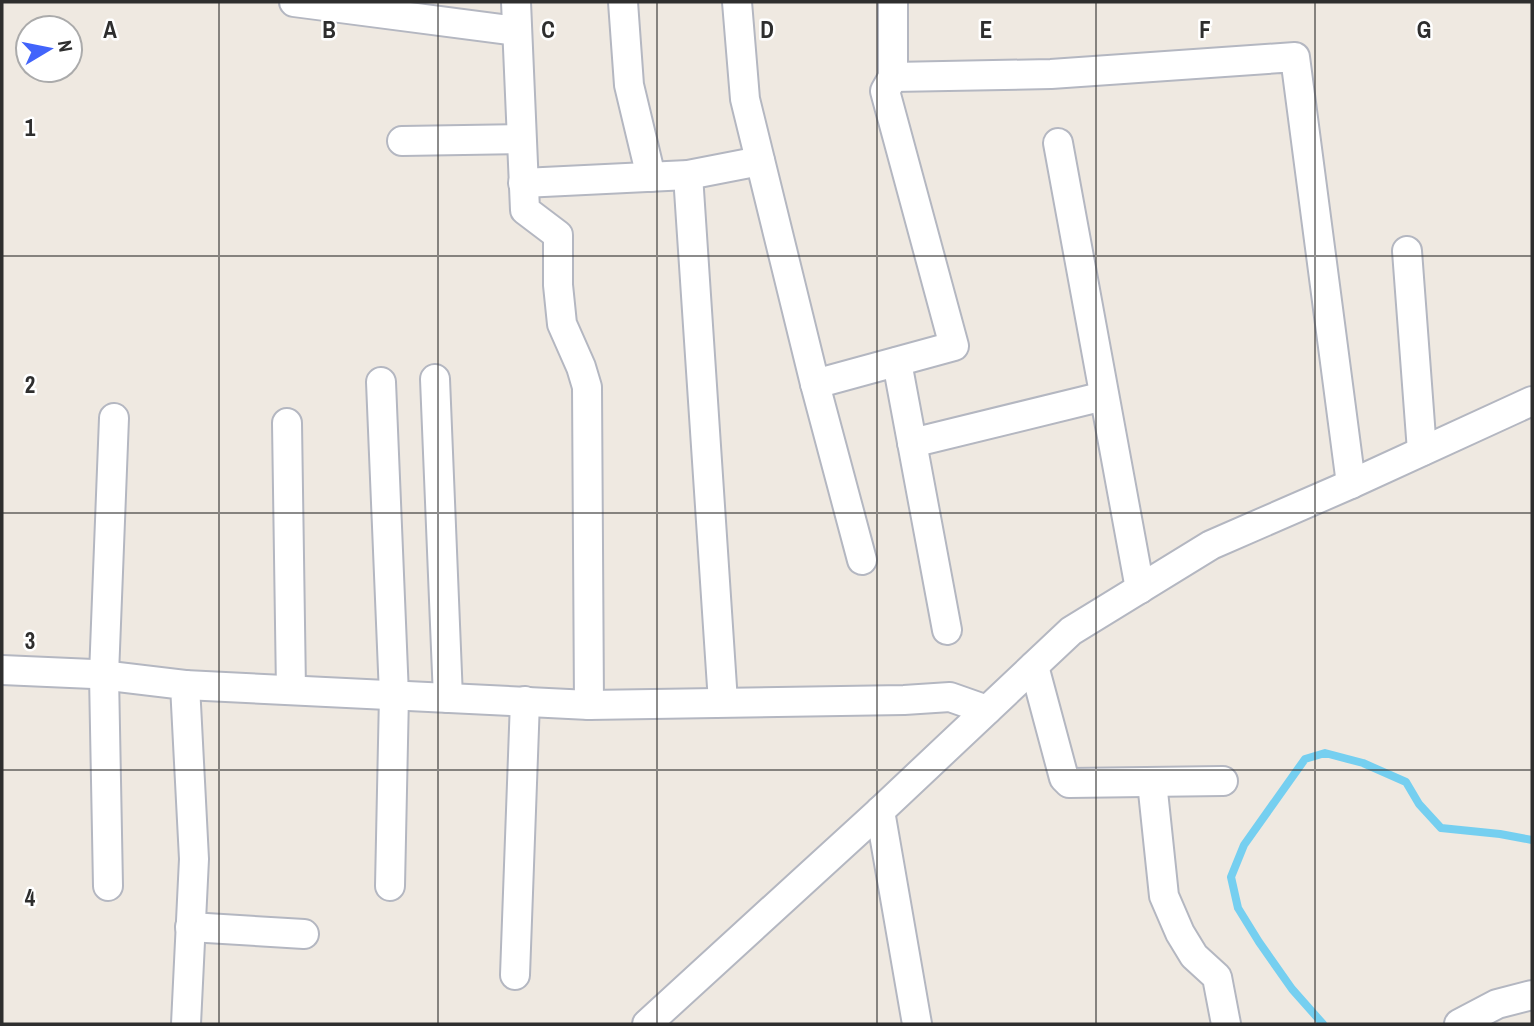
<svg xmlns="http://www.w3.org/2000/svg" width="1534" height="1026" font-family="'Archivo Narrow',sans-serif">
  <rect width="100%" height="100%" fill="#efe9e1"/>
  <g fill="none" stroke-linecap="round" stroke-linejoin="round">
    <!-- stream -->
    <path stroke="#75cff0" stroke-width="8" d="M 1323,1024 L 1292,989 L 1259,942 L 1238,908 L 1231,877 L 1244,845 L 1305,759 L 1325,753 L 1363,763 L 1406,782 L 1419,804 L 1441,828 L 1500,834 L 1532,840"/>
    <!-- minor casing -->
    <g stroke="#b4b7c1" stroke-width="32">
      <g id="minor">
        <path d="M 294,2 L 517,31"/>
        <path d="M 516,2 L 525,210 L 558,235 L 558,285 L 562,324 L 581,367 L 587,387 L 589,705"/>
        <path d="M 623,2 L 629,85 L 651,177"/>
        <path d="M 737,2 L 745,99 L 815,384 L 862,560"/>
        <path d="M 893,77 L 1051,74 L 1295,57 L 1351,484"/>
        <path d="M 402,141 L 521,139"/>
        <path d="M 1058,143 L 1140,589"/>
        <path d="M 688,175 L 723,702"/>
        <path d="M 523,183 L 688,175 L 760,161"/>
        <path d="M 1407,251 L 1422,451"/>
        <path d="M 897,362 L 947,630"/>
        <path d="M 435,379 L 448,698"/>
        <path d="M 381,382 L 394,695 L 390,886"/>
        <path d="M 815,384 L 954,346 L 885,91 L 893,77 L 893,2"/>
        <path d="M 287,423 L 291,690"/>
        <path d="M 912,443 L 1104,396"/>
        <path d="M 1034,666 L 1064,778 L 1069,783 L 1223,781"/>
        <path d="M 2,670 L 93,674 L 185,685 L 194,859 L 186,1024"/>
        <path d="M 185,685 L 589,705 L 904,700 L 950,697 L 987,710"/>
        <path d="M 1152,782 L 1164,896 L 1180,933 L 1194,956 L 1217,977 L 1226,1024"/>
        <path d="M 880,811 L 917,1024"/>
        <path d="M 108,886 L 104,675 L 114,418"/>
        <path d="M 190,927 L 304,934"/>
        <path d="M 515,975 L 525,701"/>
        <path d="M 647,1024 L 880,811 L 1071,631 L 1211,545 L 1351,484 L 1532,401"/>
        <path d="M 1459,1024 L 1497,1004 L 1532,995"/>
      </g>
    </g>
    <!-- minor -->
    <use href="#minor" stroke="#fff" stroke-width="28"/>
  </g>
  <!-- grid -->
  <path fill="none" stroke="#2e2e2e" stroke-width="2" stroke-opacity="0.55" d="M 219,2 L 219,1024M 438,2 L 438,1024M 657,2 L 657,1024M 877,2 L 877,1024M 1096,2 L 1096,1024M 1315,2 L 1315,1024M 2,256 L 1532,256M 2,513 L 1532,513M 2,770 L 1532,770"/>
  <g font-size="23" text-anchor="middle" font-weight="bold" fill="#2e2e2e" stroke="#fff" stroke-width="5" stroke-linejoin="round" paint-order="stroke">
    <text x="110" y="38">A</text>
    <text x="329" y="38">B</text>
    <text x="548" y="38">C</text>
    <text x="767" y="38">D</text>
    <text x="986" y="38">E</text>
    <text x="1205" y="38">F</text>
    <text x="1424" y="38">G</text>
    <text x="30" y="136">1</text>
    <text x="30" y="393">2</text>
    <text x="30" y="649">3</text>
    <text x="30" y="906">4</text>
  </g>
  <!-- border -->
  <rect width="1534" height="1026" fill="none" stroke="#2e2e2e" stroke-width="7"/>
  <!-- north arrow -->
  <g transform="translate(49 49) rotate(80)"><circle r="33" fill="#ffffff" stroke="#ababab" stroke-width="2"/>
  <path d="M0-5L12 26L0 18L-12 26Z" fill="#4264fb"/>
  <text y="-10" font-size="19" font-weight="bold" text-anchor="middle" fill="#2e2e2e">N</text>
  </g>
</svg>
